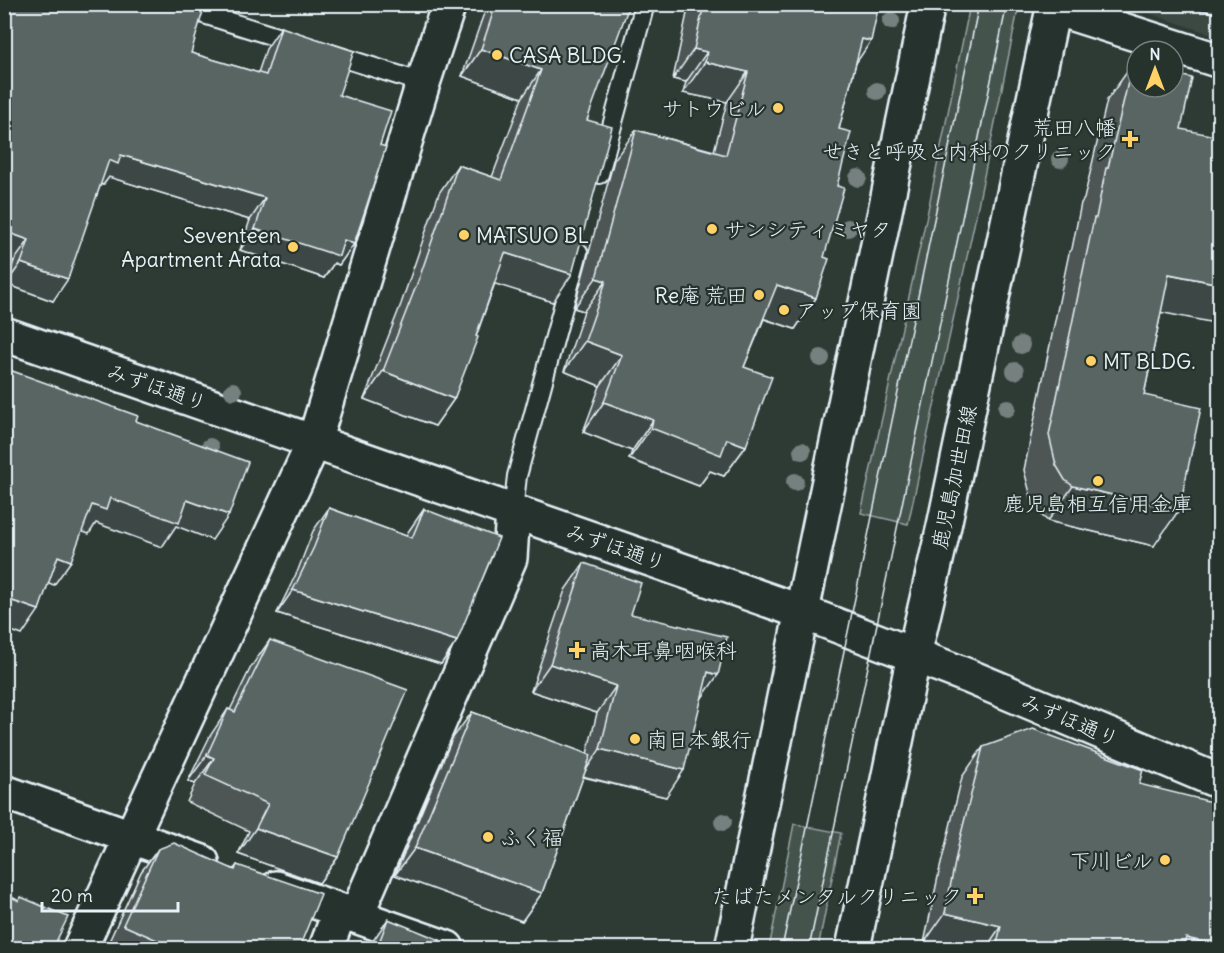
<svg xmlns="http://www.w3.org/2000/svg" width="1224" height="953" font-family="Delius,'Klee One',sans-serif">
  <rect width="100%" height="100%" fill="#2e3b35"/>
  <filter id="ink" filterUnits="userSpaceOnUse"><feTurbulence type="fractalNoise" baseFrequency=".0167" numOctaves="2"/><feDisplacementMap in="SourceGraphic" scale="12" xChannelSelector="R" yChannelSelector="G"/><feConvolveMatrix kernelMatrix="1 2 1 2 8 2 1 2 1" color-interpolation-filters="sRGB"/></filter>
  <g filter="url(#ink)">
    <!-- built -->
    <path fill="#3b4843" d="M 1125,5 L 1219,5 L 1219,37 Z"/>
    <!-- green -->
    <g fill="#45524e" stroke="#96a2a3" stroke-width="1.5">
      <path d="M 970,5 L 1019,5 L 974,225 L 908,524 L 861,513 L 927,215 Z"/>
      <path d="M 794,824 L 841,833 L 818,948 L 769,948 Z"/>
    </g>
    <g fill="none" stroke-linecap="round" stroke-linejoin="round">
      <!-- service casing -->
      <g stroke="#e8f1f8" stroke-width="22">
        <g id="service">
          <path d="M 172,4 L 299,44"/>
          <path d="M 328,53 L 423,83"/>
          <path d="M 599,174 L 645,4"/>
          <path d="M 513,511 L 517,476 L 578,252"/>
        </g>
      </g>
      <!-- minor casing -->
      <g stroke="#e8f1f8" stroke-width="38">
        <g id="minor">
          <path d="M 1054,8 L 1220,61"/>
          <path d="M 4,792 L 202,862"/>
          <path d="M 276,888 L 447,948"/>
          <path d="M 356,916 L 510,558 L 513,511"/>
          <path d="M 80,948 L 314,442 L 423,83 L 449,4"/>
          <path d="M 326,948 L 340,911"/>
        </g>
      </g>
      <!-- tertiary casing -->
      <g stroke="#e8f1f8" stroke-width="38">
        <path id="tertiary" d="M 4,334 L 802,612 L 968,676 L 1220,782"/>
      </g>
      <!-- primary casing -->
      <g stroke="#e8f1f8" stroke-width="38">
        <g id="primary">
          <path d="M 732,948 L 928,4"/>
          <path d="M 853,948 L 914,655 L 944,526 L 1054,4"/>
        </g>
      </g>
      <!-- service -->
      <use href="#service" stroke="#26332d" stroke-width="18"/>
      <!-- minor -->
      <use href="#minor" stroke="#26332d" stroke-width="33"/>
      <!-- tertiary -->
      <use href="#tertiary" stroke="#26332d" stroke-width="33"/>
      <!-- primary -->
      <use href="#primary" stroke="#26332d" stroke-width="33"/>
      <!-- tram -->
      <g stroke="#e8f1f8" stroke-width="1.5">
        <path d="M 782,948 L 979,4"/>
        <path d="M 809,948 L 1007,4"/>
      </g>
    </g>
    <!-- trees -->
    <g fill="#75807f">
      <circle cx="891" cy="21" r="9"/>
      <circle cx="877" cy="91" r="9"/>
      <circle cx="1060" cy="159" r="9"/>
      <circle cx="858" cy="178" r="9"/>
      <circle cx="848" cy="228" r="9"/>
      <circle cx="1021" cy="345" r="9"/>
      <circle cx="821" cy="358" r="9"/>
      <circle cx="1015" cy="371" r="9"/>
      <circle cx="233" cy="391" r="9"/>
      <circle cx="1007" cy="408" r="9"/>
      <circle cx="210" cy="447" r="9"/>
      <circle cx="802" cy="451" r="9"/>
      <circle cx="795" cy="482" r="9"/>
      <circle cx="723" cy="822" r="9"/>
    </g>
    <!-- wall -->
    <g fill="#4d5755" stroke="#e8f1f8" stroke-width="1.5">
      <path d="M 4,4 L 191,53 L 258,73 L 266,49 L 281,27 L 380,145 L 354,244 L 339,265 L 334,263 L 324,278 L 240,250 L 250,220 L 109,177 L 103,185 L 101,184 L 53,301 L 6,284 L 14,261 L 4,258 Z"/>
      <path d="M 491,4 L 622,4 L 587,120 L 553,302 L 495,283 L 454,399 L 435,426 L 364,399 L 401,304 L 439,193 L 458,165 L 492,177 L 522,98 L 462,76 L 483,16 Z"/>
      <path d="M 689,4 L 879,4 L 856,63 L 839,129 L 837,186 L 816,298 L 795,329 L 764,319 L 744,367 L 746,446 L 724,476 L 710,471 L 699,486 L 629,459 L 632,451 L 583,432 L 600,386 L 564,371 L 584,311 L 574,308 L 614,160 L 636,130 L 714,151 L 727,102 L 683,93 L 686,82 L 673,79 Z"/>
      <path d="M 1132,65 L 1181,129 L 1161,312 L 1144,395 L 1154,546 L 1048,521 L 1041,515 L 1032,501 L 1024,470 L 1069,253 L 1072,249 L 1081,203 L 1084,199 L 1107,100 Z"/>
      <path d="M 1220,335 L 1220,359 L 1215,358 Z"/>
      <path d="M 329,508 L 406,536 L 408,532 L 424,509 L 457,641 L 441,664 L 277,613 L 298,570 L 313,531 Z"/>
      <path d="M 584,563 L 631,614 L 701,699 L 666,797 L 583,777 L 542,893 L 522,921 L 395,875 L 452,739 L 472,712 L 587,754 L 597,713 L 531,691 L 565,590 Z"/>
      <path d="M 270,640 L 338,857 L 319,883 L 238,854 L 249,831 L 187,802 L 195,784 L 188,781 L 210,736 L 228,709 L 230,710 L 251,667 Z"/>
      <path d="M 983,747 L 1139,784 L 1220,948 L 949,948 L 924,943 L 939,872 L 962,777 Z"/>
      <path d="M 158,849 L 234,869 L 237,865 L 299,948 L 106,948 L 141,872 Z"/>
      <path d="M 388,919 L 439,943 L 452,948 L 368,948 Z"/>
    </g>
    <!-- shaded-wall -->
    <g fill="#3e4745" stroke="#e8f1f8" stroke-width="1.5">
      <path d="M 1174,4 L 1220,4 L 1220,14 Z"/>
      <path d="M 862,39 L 871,41 L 850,72 Z"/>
      <path d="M 481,49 L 541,70 L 522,98 L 462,76 Z"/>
      <path d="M 694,49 L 707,52 L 686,82 L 673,79 Z"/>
      <path d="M 705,62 L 748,72 L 727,102 L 683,93 Z"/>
      <path d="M 121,155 L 265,198 L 250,220 L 109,177 L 103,185 L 94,182 L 109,160 Z"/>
      <path d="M 255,229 L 344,240 L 354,244 L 339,265 L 334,263 L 324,278 L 240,250 Z"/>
      <path d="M 4,231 L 29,240 L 14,261 L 4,258 Z"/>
      <path d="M 505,253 L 572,274 L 553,302 L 486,281 Z"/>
      <path d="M 21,263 L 68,279 L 53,301 L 6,284 Z"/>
      <path d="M 1169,274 L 1220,284 L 1220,324 L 1144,309 Z"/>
      <path d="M 596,278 L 606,281 L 584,311 L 574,308 Z"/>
      <path d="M 777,285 L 816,298 L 795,329 L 756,316 Z"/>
      <path d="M 585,341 L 622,355 L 600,386 L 564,371 Z"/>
      <path d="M 1220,351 L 1220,359 L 1215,358 Z"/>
      <path d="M 383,371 L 454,399 L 435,426 L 364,399 Z"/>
      <path d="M 604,402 L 653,420 L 632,451 L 583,432 Z"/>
      <path d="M 651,428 L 727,439 L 746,446 L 724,476 L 710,471 L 699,486 L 629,459 Z"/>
      <path d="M 1073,486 L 1179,510 L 1154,546 L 1048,521 Z"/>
      <path d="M 110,498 L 187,500 L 229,515 L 212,540 L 176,526 L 162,547 L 96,523 L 89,534 L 75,529 L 92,505 Z"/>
      <path d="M 58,556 L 71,561 L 54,585 L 41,580 Z"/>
      <path d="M 293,590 L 457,641 L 441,664 L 277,613 Z"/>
      <path d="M 4,598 L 39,610 L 22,635 L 4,628 Z"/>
      <path d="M 550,664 L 616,686 L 597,713 L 531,691 Z"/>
      <path d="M 708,672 L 718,675 L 699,702 Z"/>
      <path d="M 600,749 L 684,770 L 666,797 L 582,776 Z"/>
      <path d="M 207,755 L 214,758 L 195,784 L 188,781 Z"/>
      <path d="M 256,828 L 338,857 L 319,883 L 238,854 Z"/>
      <path d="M 415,848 L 542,893 L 522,921 L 395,875 Z"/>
      <path d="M 945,913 L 1001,926 L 986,948 L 949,948 L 924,943 Z"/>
      <path d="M 1186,938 L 1220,946 L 1220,948 L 1178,948 Z"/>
    </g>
    <!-- building -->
    <g fill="#596563" stroke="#e8f1f8" stroke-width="1.5">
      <path d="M 4,4 L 205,4 L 191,53 L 266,75 L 281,27 L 354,51 L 339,95 L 391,111 L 380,145 L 386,147 L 354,244 L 344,240 L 339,256 L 255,229 L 265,198 L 121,155 L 118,164 L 109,160 L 68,279 L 21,263 L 29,240 L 4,231 Z"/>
      <path d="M 496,4 L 622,4 L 629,6 L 587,120 L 612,127 L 572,274 L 505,253 L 476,336 L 478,337 L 454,399 L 383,371 L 420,276 L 458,165 L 501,180 L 541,70 L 481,49 Z"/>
      <path d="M 704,4 L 879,4 L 871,41 L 862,39 L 839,129 L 851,132 L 837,186 L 844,188 L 824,257 L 829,259 L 816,298 L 777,285 L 744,367 L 772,377 L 746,446 L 727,439 L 721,455 L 651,428 L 653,420 L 604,402 L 622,355 L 585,341 L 606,281 L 596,278 L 636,130 L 726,155 L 748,72 L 705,62 L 707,52 L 694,49 Z"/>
      <path d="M 1132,65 L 1137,66 L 1137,87 L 1173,87 L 1173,74 L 1192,78 L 1181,129 L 1220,137 L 1220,284 L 1169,274 L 1144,395 L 1201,408 L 1179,510 L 1073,486 L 1065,480 L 1056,465 L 1049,435 L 1094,218 L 1096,218 L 1106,168 L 1108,168 Z"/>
      <path d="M 4,368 L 138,416 L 136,421 L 248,462 L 229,515 L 187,500 L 179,523 L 110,498 L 106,510 L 92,505 L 71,561 L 58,556 L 39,610 L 4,598 Z"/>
      <path d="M 329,508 L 412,538 L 424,509 L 499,538 L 457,641 L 293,590 L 314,547 Z"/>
      <path d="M 584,563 L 641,583 L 631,614 L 727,637 L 718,675 L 708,672 L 684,770 L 600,749 L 616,686 L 550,664 Z"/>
      <path d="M 270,640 L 408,690 L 338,857 L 256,828 L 268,804 L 205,775 L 214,758 L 207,755 L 228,709 L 235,712 Z"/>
      <path d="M 472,712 L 591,755 L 542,893 L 415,848 Z"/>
      <path d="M 1033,729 L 1143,770 L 1139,784 L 1220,804 L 1220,946 L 1186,938 L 1183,948 L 996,948 L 1001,926 L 945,913 L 959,842 L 983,747 Z"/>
      <path d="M 174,843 L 235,870 L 237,865 L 321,894 L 299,948 L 175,948 L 123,925 L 158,849 Z"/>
      <path d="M 4,893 L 19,901 L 21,897 L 68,917 L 53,948 L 4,948 Z"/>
      <path d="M 388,919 L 440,940 L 439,943 L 452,948 L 377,948 Z"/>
    </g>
  </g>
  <!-- markers -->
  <g fill="#ffd166" stroke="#26332d" stroke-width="2">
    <circle cx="497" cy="55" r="6"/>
    <circle cx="778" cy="108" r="6"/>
    <path d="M1127 130h6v6h6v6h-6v6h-6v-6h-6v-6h6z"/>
    <circle cx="712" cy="229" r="6"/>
    <circle cx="464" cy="235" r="6"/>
    <circle cx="293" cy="247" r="6"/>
    <circle cx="759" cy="295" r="6"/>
    <circle cx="784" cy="310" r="6"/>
    <circle cx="1091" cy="361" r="6"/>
    <circle cx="1098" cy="481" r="6"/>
    <path d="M574 641h6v6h6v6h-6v6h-6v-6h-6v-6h6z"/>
    <circle cx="635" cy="739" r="6"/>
    <circle cx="488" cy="837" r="6"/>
    <circle cx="1165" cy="860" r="6"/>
    <path d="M972 887h6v6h6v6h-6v6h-6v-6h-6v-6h6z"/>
  </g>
  <g text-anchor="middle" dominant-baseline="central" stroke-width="4.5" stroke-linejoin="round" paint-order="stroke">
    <!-- poi labels -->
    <g font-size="21" fill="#e8f1f8" stroke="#26332d" text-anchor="start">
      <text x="509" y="55">CASA BLDG.</text>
      <text x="766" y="108" text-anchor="end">サトウビル</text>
      <text x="1116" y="127" text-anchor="end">荒田八幡<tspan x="1116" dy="24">せきと呼吸と内科のクリニック</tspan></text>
      <text x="724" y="229">サンシティミヤタ</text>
      <text x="281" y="235" text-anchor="end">Seventeen<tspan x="281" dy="24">Apartment Arata</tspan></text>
      <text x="476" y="235">MATSUO BL</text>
      <text x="747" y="295" text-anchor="end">Re庵 荒田</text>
      <text x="796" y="310">アップ保育園</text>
      <text x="1103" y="361">MT BLDG.</text>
      <text x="1098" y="503" text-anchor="middle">鹿児島相互信用金庫</text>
      <text x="590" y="650">高木耳鼻咽喉科</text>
      <text x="647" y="739">南日本銀行</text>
      <text x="500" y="837">ふく福</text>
      <text x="1153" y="860" text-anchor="end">下川ビル</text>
      <text x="962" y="896" text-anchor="end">たばたメンタルクリニック</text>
    </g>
    <!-- street labels -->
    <g font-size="21" fill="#e8f1f8" stroke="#26332d">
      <text transform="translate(157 387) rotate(19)">みずほ通り</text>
      <text transform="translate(954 477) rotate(-78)">鹿児島加世田線</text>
      <text transform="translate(616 547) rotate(19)">みずほ通り</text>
      <text transform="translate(1070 720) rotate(23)">みずほ通り</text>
    </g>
  </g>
  <!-- margin -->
  <rect width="1224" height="953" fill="none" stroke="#26332d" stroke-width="24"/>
  <rect x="12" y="12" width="1200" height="929" fill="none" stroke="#e8f1f8" stroke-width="2" filter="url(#ink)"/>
  <!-- north arrow -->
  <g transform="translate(1155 69)"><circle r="28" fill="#26332d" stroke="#747f7e" stroke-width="1.5"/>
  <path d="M0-4.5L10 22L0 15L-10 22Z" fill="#ffd166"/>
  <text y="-9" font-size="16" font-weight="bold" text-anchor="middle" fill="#e8f1f8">N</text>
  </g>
  <!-- scale -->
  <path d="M42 902v9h136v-9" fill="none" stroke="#e8f1f8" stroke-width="3"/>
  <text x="51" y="902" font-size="18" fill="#e8f1f8" stroke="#26332d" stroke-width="4.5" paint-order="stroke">20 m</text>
</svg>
